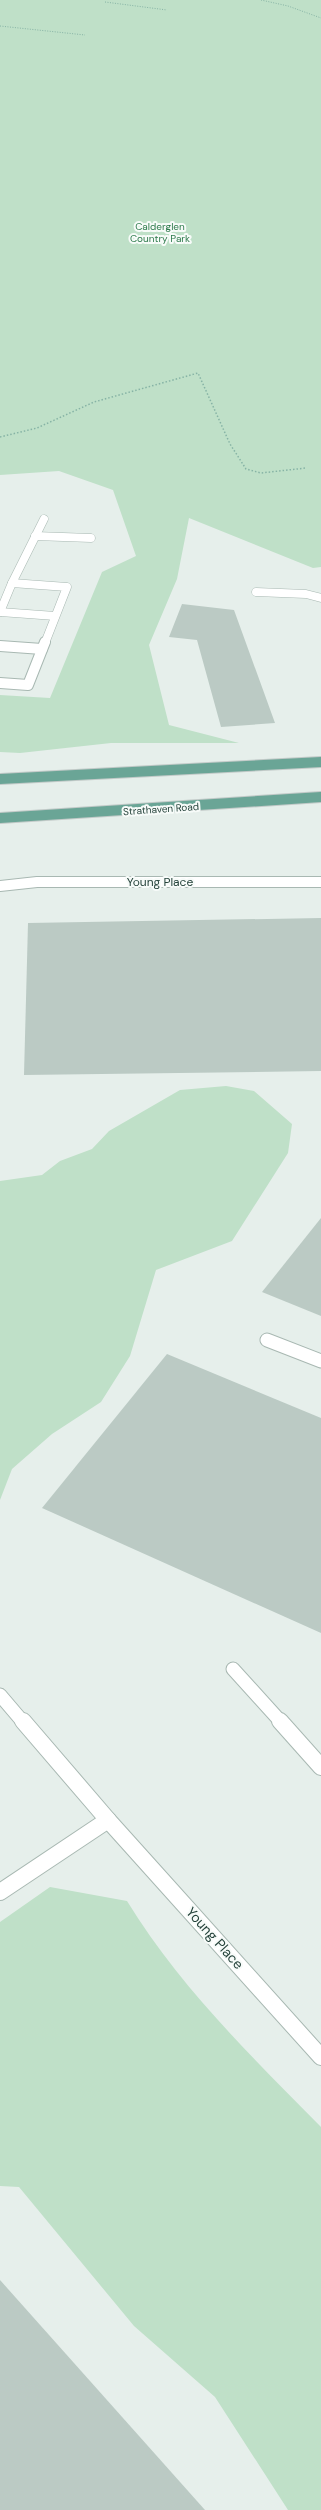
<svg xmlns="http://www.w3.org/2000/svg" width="321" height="2510" font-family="'DM Sans',sans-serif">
  <rect width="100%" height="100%" fill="#e6efeb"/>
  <!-- green -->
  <g fill="#bfe0c8">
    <path d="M 0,0 L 321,0 L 321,567 L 313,568 L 189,518 L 177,579 L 149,645 L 169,725 L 239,743 L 111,743 L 20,753 L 0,752 L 0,695 L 50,698 L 102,572 L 136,556 L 113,490 L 59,471 L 0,475 Z"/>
    <path d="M 226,1086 L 254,1091 L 292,1124 L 288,1153 L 232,1241 L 156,1270 L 130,1356 L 101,1402 L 52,1434 L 12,1469 L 0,1500 L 0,1181 L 42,1175 L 60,1161 L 92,1149 L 109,1131 L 180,1090 Z"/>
    <path d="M 50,1887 L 127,1901 C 179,1986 251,2056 321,2127 L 321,2510 L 288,2510 L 215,2397 L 134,2326 L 19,2187 L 0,2186 L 0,1922 Z"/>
  </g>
  <!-- building -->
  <g fill="#bbcac4">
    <path d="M 182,604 L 234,610 L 275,723 L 221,727 L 197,640 L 169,637 Z"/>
    <path d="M 321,918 L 321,1071 L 24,1075 L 28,923 Z"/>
    <path d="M 321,1218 L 321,1316 L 262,1292 Z"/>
    <path d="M 167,1354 L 321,1418 L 321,1633 L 42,1508 Z"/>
    <path d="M 0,2280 L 205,2510 L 0,2510 Z"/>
  </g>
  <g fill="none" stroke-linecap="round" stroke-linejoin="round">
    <!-- service-far3 casing -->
    <g stroke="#a8b8b2" stroke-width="9">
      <g id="service-far3">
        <path d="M 35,536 L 91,538"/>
        <path d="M 12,583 L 44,519"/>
        <path d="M 256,592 L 306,594 L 321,598"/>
        <path d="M 0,612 L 12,583 L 67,587 L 45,643"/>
        <path d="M 0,612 L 55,616"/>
      </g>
    </g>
    <!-- service-far2 casing -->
    <g stroke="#a8b8b2" stroke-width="12">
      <g id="service-far2">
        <path d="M 0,646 L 42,649"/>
        <path d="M 0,683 L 28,685 L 45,642"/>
      </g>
    </g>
    <!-- service-far1 casing -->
    <g stroke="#a8b8b2" stroke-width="15">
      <g id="service-far1">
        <path d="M 267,1340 L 321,1361"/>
        <path d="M 233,1669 L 281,1722"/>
      </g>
    </g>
    <!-- service casing -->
    <g stroke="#a8b8b2" stroke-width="18">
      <g id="service">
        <path d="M 280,1721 L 321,1767"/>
        <path d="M 0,1892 L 108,1820"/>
      </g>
    </g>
    <!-- minor-far2 casing -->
    <g stroke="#a8b8b2" stroke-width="12">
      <path id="minor-far2" d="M 0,886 L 37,882 L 321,882"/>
    </g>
    <!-- minor-far1 casing -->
    <g stroke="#a8b8b2" stroke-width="15">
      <path id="minor-far1" d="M 0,1695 L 23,1722"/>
    </g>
    <!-- minor casing -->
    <g stroke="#a8b8b2" stroke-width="18">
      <path id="minor" d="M 23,1721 L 108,1820 L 321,2057"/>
    </g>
    <!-- primary casing -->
    <g stroke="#c2cac8" stroke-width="12">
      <g id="primary">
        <path d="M 0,779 L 321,762"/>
        <path d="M 0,818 L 321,797"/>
      </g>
    </g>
    <!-- path-far1 -->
    <g stroke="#86b3a5" stroke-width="1" stroke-dasharray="1 1.5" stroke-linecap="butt">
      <path d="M 261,0 L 288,6 L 321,18"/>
      <path d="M 105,2 L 167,10"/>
      <path d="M 0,26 L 85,35"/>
    </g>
    <!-- path -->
    <path stroke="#86b3a5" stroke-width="1.5" stroke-dasharray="1.5 2" stroke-linecap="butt" d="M 0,437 L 37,428 L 94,402 L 198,373 L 230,444 L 246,469 L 261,473 L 306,468"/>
    <!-- service-far3 -->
    <use href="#service-far3" stroke="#fff" stroke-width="8"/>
    <!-- service-far2 -->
    <use href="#service-far2" stroke="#fff" stroke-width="10"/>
    <!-- service-far1 -->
    <use href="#service-far1" stroke="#fff" stroke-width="13"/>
    <!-- service -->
    <use href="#service" stroke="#fff" stroke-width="16"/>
    <!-- minor-far2 -->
    <use href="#minor-far2" stroke="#fff" stroke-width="10"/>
    <!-- minor-far1 -->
    <use href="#minor-far1" stroke="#fff" stroke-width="13"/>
    <!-- minor -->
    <use href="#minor" stroke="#fff" stroke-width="16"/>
    <!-- primary -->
    <use href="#primary" stroke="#6aa596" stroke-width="10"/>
  </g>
  <g text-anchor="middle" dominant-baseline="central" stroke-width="4" stroke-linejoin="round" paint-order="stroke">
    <!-- far-park labels -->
    <g font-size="10" fill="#2d7a4b" stroke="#f7fbf9">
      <text x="160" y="226">Calderglen<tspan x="160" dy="12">Country Park</tspan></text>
    </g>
    <!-- far-street labels -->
    <g font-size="10" fill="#24423a" stroke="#f7fbf9">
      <text transform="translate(161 809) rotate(-4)">Strathaven Road</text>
    </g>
    <!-- street labels -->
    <g font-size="12" fill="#24423a" stroke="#f7fbf9">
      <text x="160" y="882">Young Place</text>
    </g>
    <!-- near-street labels -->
    <g font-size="14" fill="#24423a" stroke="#f7fbf9">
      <text transform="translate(215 1938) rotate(48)">Young Place</text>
    </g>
  </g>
</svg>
